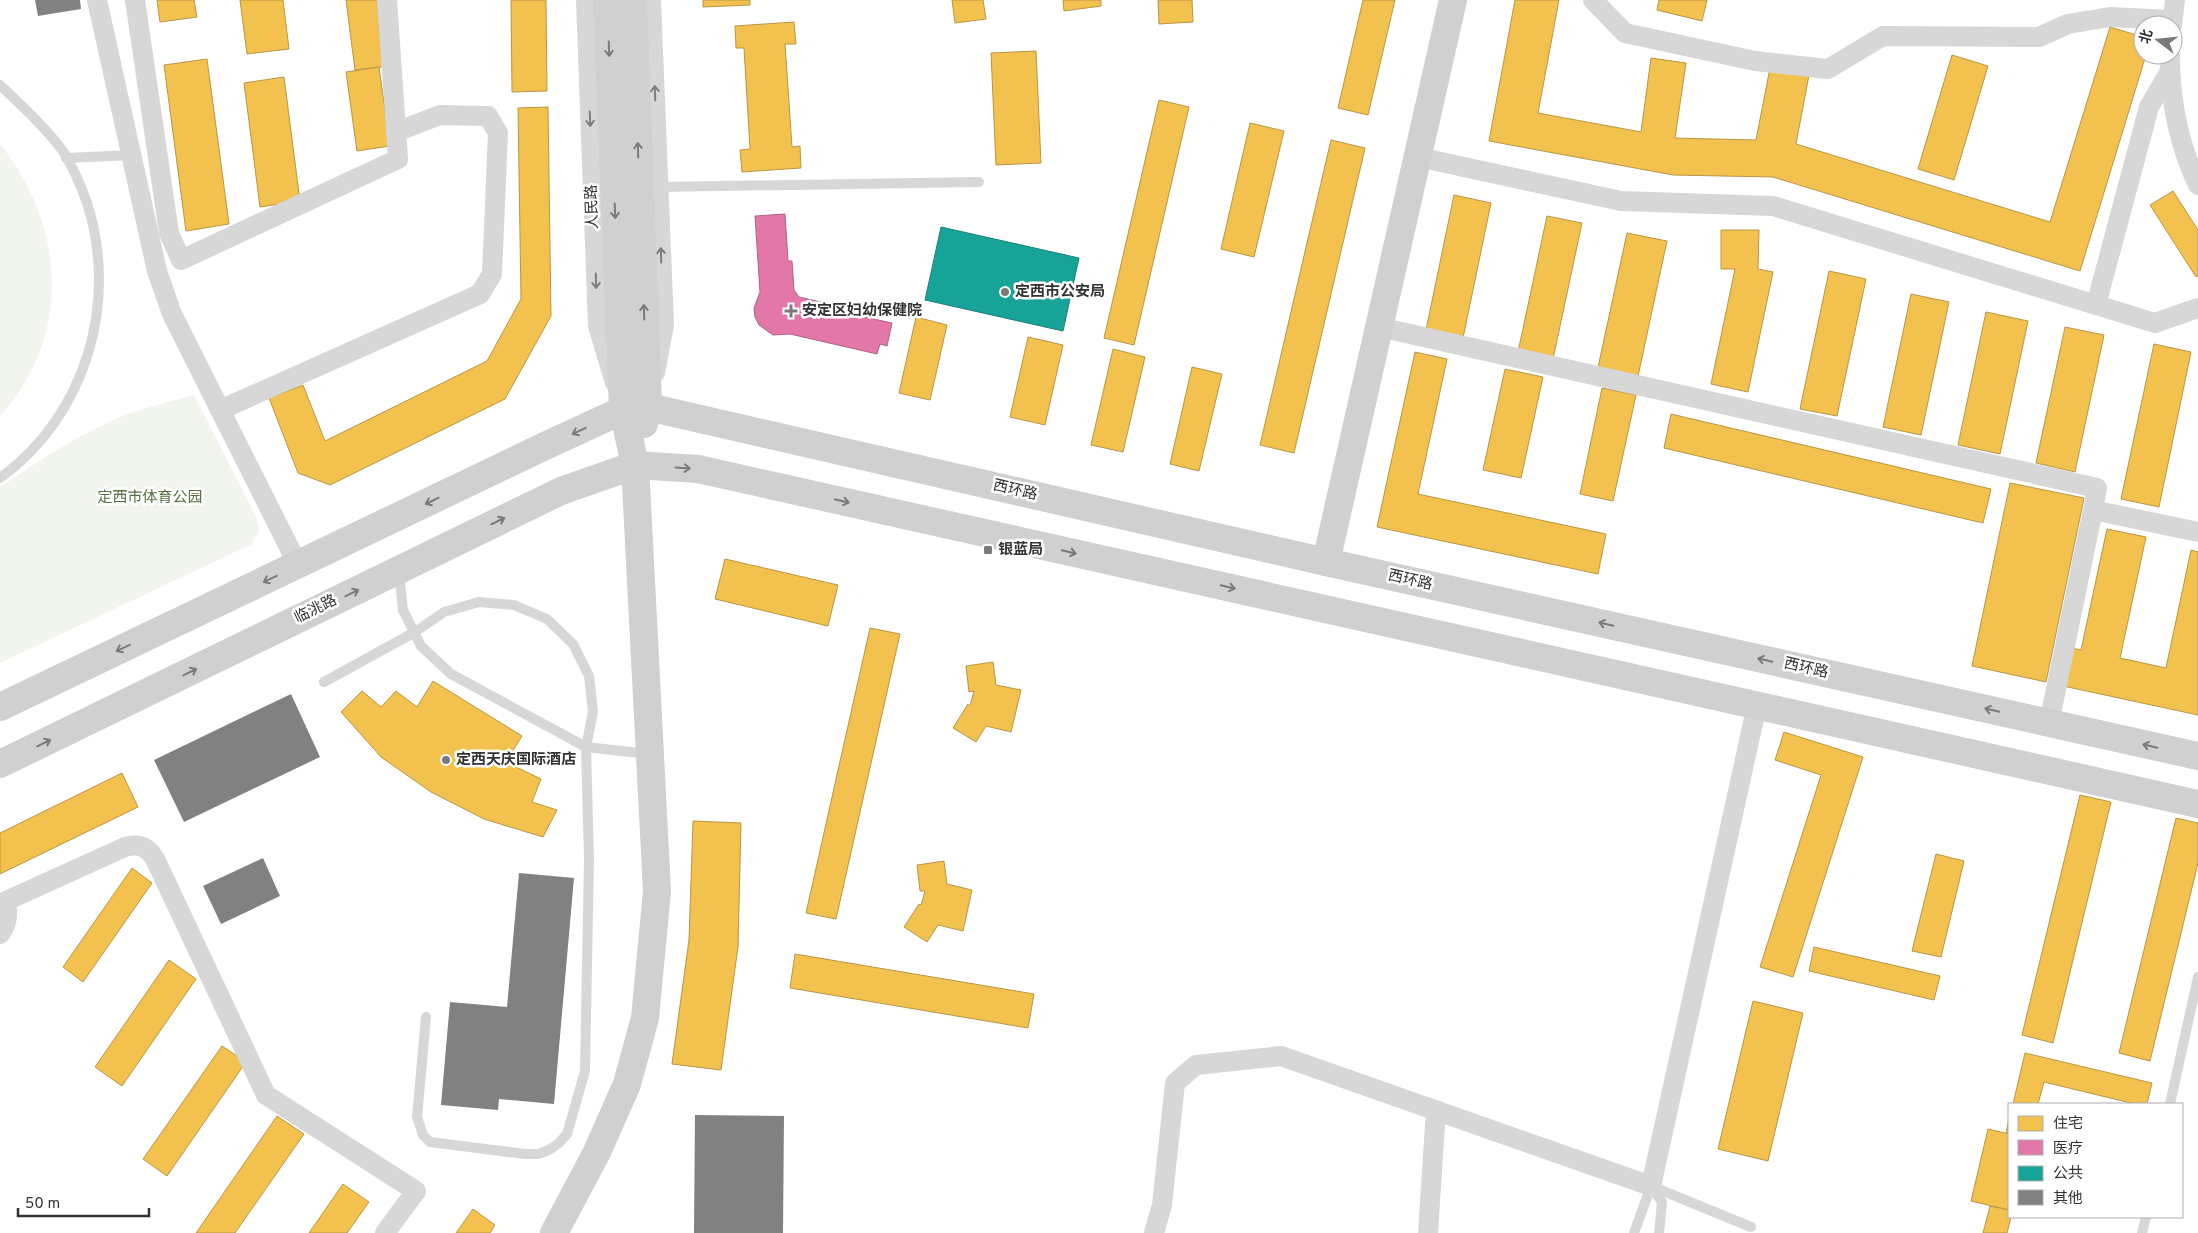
<svg xmlns="http://www.w3.org/2000/svg" width="2198" height="1233" font-family="Overpass,'Noto Sans SC',sans-serif">
  <rect width="100%" height="100%" fill="#fff"/>
  <!-- green -->
  <g fill="#f1f5ed">
    <path d="M 0,144 C 65,226 73,335 0,416 Z"/>
    <path d="M 194,395 L 256,517 L 259,530 L 252,544 L 0,663 L 0,487 C 39,461 80,433 123,416 C 146,407 170,402 194,395 Z"/>
  </g>
  <!-- homes -->
  <g fill="#f2c14e" stroke="#b99646">
    <path d="M 157,0 L 194,0 L 197,17 L 160,22 Z"/>
    <path d="M 240,0 L 283,0 L 289,49 L 247,54 Z"/>
    <path d="M 346,0 L 381,0 L 390,66 L 355,70 Z"/>
    <path d="M 511,0 L 546,0 L 547,91 L 512,92 Z"/>
    <path d="M 703,0 L 750,0 L 750,5 L 703,7 Z"/>
    <path d="M 952,0 L 983,0 L 986,19 L 955,23 Z"/>
    <path d="M 1063,0 L 1101,0 L 1101,6 L 1064,11 Z"/>
    <path d="M 1158,0 L 1192,0 L 1193,22 L 1159,24 Z"/>
    <path d="M 1363,0 L 1395,0 L 1368,115 L 1338,108 Z"/>
    <path d="M 1515,0 L 1559,0 L 1538,113 L 1641,132 L 1651,58 L 1686,63 L 1675,138 L 1756,140 L 1770,68 L 1809,75 L 1796,144 L 2050,222 L 2110,27 L 2143,37 L 2143,55 L 2146,55 L 2080,271 L 1773,177 L 1673,175 L 1489,141 Z"/>
    <path d="M 1659,0 L 1707,0 L 1702,21 L 1657,10 Z"/>
    <path d="M 794,22 L 796,44 L 785,44 L 792,147 L 800,146 L 801,168 L 742,172 L 740,150 L 750,149 L 744,48 L 736,48 L 735,26 Z"/>
    <path d="M 1036,51 L 1041,163 L 996,165 L 991,53 Z"/>
    <path d="M 1952,55 L 1988,66 L 1954,180 L 1918,169 Z"/>
    <path d="M 207,59 L 229,224 L 186,231 L 164,65 Z"/>
    <path d="M 379,67 L 390,146 L 357,151 L 346,72 Z"/>
    <path d="M 284,77 L 300,201 L 260,207 L 244,83 Z"/>
    <path d="M 1159,100 L 1189,107 L 1134,345 L 1104,338 Z"/>
    <path d="M 548,107 L 551,316 L 505,399 L 330,485 L 298,473 L 269,398 L 303,385 L 325,441 L 487,361 L 521,299 L 518,108 Z"/>
    <path d="M 1250,123 L 1284,131 L 1254,257 L 1221,249 Z"/>
    <path d="M 1331,140 L 1365,148 L 1294,453 L 1260,445 Z"/>
    <path d="M 2173,191 L 2198,230 L 2198,276 L 2196,277 L 2150,205 Z"/>
    <path d="M 1454,195 L 1491,203 L 1463,338 L 1426,330 Z"/>
    <path d="M 1547,216 L 1582,223 L 1553,359 L 1518,352 Z"/>
    <path d="M 1721,230 L 1759,230 L 1758,269 L 1773,272 L 1748,392 L 1711,384 L 1735,269 L 1721,269 Z"/>
    <path d="M 1627,233 L 1667,241 L 1637,381 L 1597,372 Z"/>
    <path d="M 1829,271 L 1866,279 L 1837,416 L 1800,409 Z"/>
    <path d="M 1911,294 L 1949,302 L 1921,435 L 1883,427 Z"/>
    <path d="M 1986,312 L 2028,321 L 2000,454 L 1958,445 Z"/>
    <path d="M 916,317 L 947,325 L 930,400 L 899,393 Z"/>
    <path d="M 2065,327 L 2104,335 L 2075,472 L 2036,463 Z"/>
    <path d="M 1028,337 L 1063,345 L 1045,425 L 1010,417 Z"/>
    <path d="M 2154,344 L 2191,352 L 2159,507 L 2121,499 Z"/>
    <path d="M 1113,349 L 1145,357 L 1123,452 L 1091,445 Z"/>
    <path d="M 1415,352 L 1447,359 L 1418,494 L 1606,534 L 1598,574 L 1377,527 Z"/>
    <path d="M 1192,367 L 1222,374 L 1199,471 L 1170,464 Z"/>
    <path d="M 1505,369 L 1543,377 L 1521,478 L 1483,470 Z"/>
    <path d="M 1602,388 L 1636,395 L 1613,501 L 1580,494 Z"/>
    <path d="M 1671,414 L 1991,489 L 1983,523 L 1664,448 Z"/>
    <path d="M 2010,483 L 2084,498 L 2046,682 L 1972,666 Z"/>
    <path d="M 2107,529 L 2146,537 L 2120,658 L 2166,668 L 2191,550 L 2198,552 L 2198,715 L 2063,686 L 2071,648 L 2081,650 Z"/>
    <path d="M 725,559 L 838,585 L 828,626 L 715,599 Z"/>
    <path d="M 870,628 L 900,634 L 836,919 L 806,913 Z"/>
    <path d="M 993,662 L 996,685 L 1021,690 L 1011,732 L 986,726 L 976,742 L 953,728 L 968,704 L 970,706 L 974,691 L 969,692 L 966,666 Z"/>
    <path d="M 433,681 L 522,736 L 506,762 L 541,779 L 532,802 L 557,810 L 543,837 L 484,819 L 431,792 L 381,757 L 341,712 L 362,691 L 381,707 L 396,691 L 417,707 Z"/>
    <path d="M 1784,732 L 1863,757 L 1793,977 L 1760,967 L 1821,775 L 1775,760 Z"/>
    <path d="M 122,773 L 138,807 L 0,874 L 0,833 Z"/>
    <path d="M 2080,795 L 2111,802 L 2053,1043 L 2022,1035 Z"/>
    <path d="M 2176,818 L 2198,823 L 2198,863 L 2150,1061 L 2119,1053 Z"/>
    <path d="M 693,821 L 741,823 L 738,947 L 721,1070 L 672,1064 L 689,940 Z"/>
    <path d="M 1936,854 L 1964,861 L 1941,957 L 1912,951 Z"/>
    <path d="M 944,861 L 947,884 L 972,890 L 963,931 L 938,925 L 927,942 L 904,927 L 919,904 L 921,905 L 925,891 L 920,891 L 917,865 Z"/>
    <path d="M 132,868 L 152,883 L 83,982 L 63,967 Z"/>
    <path d="M 1814,947 L 1940,976 L 1934,1000 L 1809,971 Z"/>
    <path d="M 795,954 L 1034,994 L 1028,1028 L 790,988 Z"/>
    <path d="M 169,960 L 196,979 L 122,1086 L 95,1067 Z"/>
    <path d="M 1753,1001 L 1803,1013 L 1768,1161 L 1718,1149 Z"/>
    <path d="M 222,1046 L 246,1062 L 167,1176 L 143,1159 Z"/>
    <path d="M 2025,1053 L 2152,1083 L 2147,1104 L 2135,1104 L 2044,1082 L 2038,1104 L 2013,1104 Z"/>
    <path d="M 277,1116 L 304,1134 L 235,1233 L 196,1233 Z"/>
    <path d="M 2009,1118 L 2009,1134 L 2006,1133 Z"/>
    <path d="M 1988,1129 L 2009,1134 L 2009,1210 L 1971,1201 Z"/>
    <path d="M 343,1184 L 369,1202 L 347,1233 L 309,1233 Z"/>
    <path d="M 1990,1206 L 2009,1210 L 2011,1217 L 2007,1233 L 1983,1233 Z"/>
    <path d="M 473,1209 L 495,1225 L 490,1233 L 456,1233 Z"/>
  </g>
  <!-- health -->
  <path fill="#e377a8" stroke="#ae6385" d="M 785,214 L 788,261 L 792,261 L 794,290 L 799,297 L 838,306 L 837,311 L 892,323 L 887,346 L 880,344 L 877,354 L 790,334 L 773,335 L 759,325 L 755,317 L 754,308 L 760,292 L 755,216 Z"/>
  <!-- public -->
  <path fill="#17a398" stroke="#1f817a" d="M 941,227 L 1079,258 L 1063,331 L 925,300 Z"/>
  <!-- building -->
  <g fill="#818181">
    <path d="M 35,0 L 80,0 L 81,9 L 38,16 Z"/>
    <path d="M 291,694 L 320,757 L 184,822 L 154,760 Z"/>
    <path d="M 263,858 L 280,896 L 221,924 L 203,886 Z"/>
    <path d="M 519,873 L 574,878 L 554,1104 L 499,1099 L 498,1110 L 441,1105 L 450,1002 L 507,1007 Z"/>
    <path d="M 695,1115 L 784,1116 L 783,1233 L 694,1233 Z"/>
  </g>
  <g fill="none" stroke-linecap="round" stroke-linejoin="round">
    <!-- lane -->
    <g stroke="#d7d7d7" stroke-width="10">
      <path d="M 0,85 C 22,106 45,127 63,151 C 73,167 81,186 87,203 C 119,302 86,416 0,478"/>
      <path d="M 66,158 L 131,155"/>
      <path d="M 658,187 L 979,182"/>
      <path d="M 399,572 L 403,610 L 421,646 L 451,674 L 586,747 L 648,754"/>
      <path d="M 324,682 L 415,632 L 444,612 L 479,602 L 514,605 L 547,619 L 573,644 L 589,676 L 593,712 L 586,747 L 589,859 L 585,1071 L 567,1134 L 559,1143 L 549,1150 L 538,1154 L 525,1154 L 430,1142 L 423,1135 L 417,1117 L 426,1017"/>
      <path d="M 2170,1104 L 2198,977"/>
      <path d="M 1651,1186 L 1751,1227"/>
      <path d="M 1651,1187 L 1662,1202 L 1659,1233"/>
      <path d="M 1634,1233 L 1651,1186"/>
      <path d="M 2142,1233 L 2146,1217"/>
    </g>
    <!-- street -->
    <g stroke="#d7d7d7" stroke-width="20">
      <path d="M 97,0 L 157,271 L 172,314 L 298,565"/>
      <path d="M 135,0 L 169,233 L 181,260 L 398,159 L 387,0"/>
      <path d="M 586,0 L 598,326 L 615,383"/>
      <path d="M 651,0 L 664,325 L 655,373"/>
      <path d="M 1593,0 L 1625,33 L 1755,61 L 1828,69 L 1883,36 L 2039,37 L 2068,24 L 2110,17 L 2172,20"/>
      <path d="M 2172,25 L 2175,0"/>
      <path d="M 2170,55 C 2170,99 2179,145 2198,185"/>
      <path d="M 1418,157 L 1621,201 L 1773,206 L 2155,323 L 2198,308"/>
      <path d="M 2096,305 L 2149,107 L 2170,71"/>
      <path d="M 1379,327 L 2097,488 L 2093,510"/>
      <path d="M 220,410 L 480,294 L 492,274 L 498,133 L 488,116 L 440,115 L 396,132"/>
      <path d="M 2049,723 L 2093,510 L 2198,532"/>
      <path d="M 0,934 C 8,924 8,913 6,901 L 125,847 C 139,843 149,847 156,861 L 266,1095 L 416,1191 L 385,1233"/>
      <path d="M 1154,1233 L 1162,1205 L 1175,1083 L 1196,1065 L 1281,1056 L 1651,1186 L 1757,705"/>
      <path d="M 1428,1233 L 1436,1110"/>
    </g>
    <!-- secondary -->
    <g stroke="#d0d0d0" stroke-width="28">
      <path d="M 633,0 L 648,407 L 644,424"/>
      <path d="M 1326,562 L 1453,0"/>
      <path d="M 0,707 L 545,446 L 623,410 L 648,407 L 1326,562 L 2198,756"/>
      <path d="M 0,764 L 561,491 L 635,465 L 698,469 L 2198,804"/>
      <path d="M 554,1233 L 597,1152 L 627,1084 L 645,1018 L 657,891 L 635,465 L 623,410 L 607,0"/>
    </g>
  </g>
  <!-- one-way arrows -->
  <defs><path id="oneway-shaft" d="M-6 0H5M1.5-3L5.5 0L1.5 3" fill="none" stroke-width="1.6" stroke-linecap="round" stroke-linejoin="round" transform="scale(1.25)"/></defs>
  <g stroke="#7a7a7a">
    <use href="#oneway-shaft" transform="translate(609 49) rotate(88)"/>
    <use href="#oneway-shaft" transform="translate(638 150) rotate(-92)"/>
    <use href="#oneway-shaft" transform="translate(615 211) rotate(88)"/>
    <use href="#oneway-shaft" transform="translate(644 312) rotate(-92)"/>
    <use href="#oneway-shaft" transform="translate(579 431) rotate(155)"/>
    <use href="#oneway-shaft" transform="translate(683 468) rotate(4)"/>
    <use href="#oneway-shaft" transform="translate(432 501) rotate(154)"/>
    <use href="#oneway-shaft" transform="translate(842 501) rotate(13)"/>
    <use href="#oneway-shaft" transform="translate(498 521) rotate(-26)"/>
    <use href="#oneway-shaft" transform="translate(1069 552) rotate(13)"/>
    <use href="#oneway-shaft" transform="translate(270 579) rotate(155)"/>
    <use href="#oneway-shaft" transform="translate(1228 587) rotate(13)"/>
    <use href="#oneway-shaft" transform="translate(352 593) rotate(-26)"/>
    <use href="#oneway-shaft" transform="translate(1606 624) rotate(-167)"/>
    <use href="#oneway-shaft" transform="translate(123 648) rotate(155)"/>
    <use href="#oneway-shaft" transform="translate(1765 660) rotate(-167)"/>
    <use href="#oneway-shaft" transform="translate(190 672) rotate(-26)"/>
    <use href="#oneway-shaft" transform="translate(1992 710) rotate(-167)"/>
    <use href="#oneway-shaft" transform="translate(44 743) rotate(-26)"/>
    <use href="#oneway-shaft" transform="translate(2150 746) rotate(-167)"/>
  </g>
  <g stroke="#7d7d7d">
    <use href="#oneway-shaft" transform="translate(655 93) rotate(-92)"/>
    <use href="#oneway-shaft" transform="translate(590 119) rotate(88)"/>
    <use href="#oneway-shaft" transform="translate(661 255) rotate(-92)"/>
    <use href="#oneway-shaft" transform="translate(596 281) rotate(88)"/>
  </g>
  <!-- markers -->
  <g fill="#7a7a7a" stroke="#fff" stroke-width="2">
    <circle cx="1005" cy="292" r="5"/>
    <path d="M788.5 303.5h5v5h5v5h-5v5h-5v-5h-5v-5h5z"/>
    <rect x="983" y="545" width="10" height="10" rx="2.5"/>
    <circle cx="446" cy="760" r="5"/>
  </g>
  <g text-anchor="middle" dominant-baseline="central" stroke-width="5" stroke-linejoin="round" paint-order="stroke">
    <!-- street labels -->
    <g font-size="15" fill="#333" stroke="#fff">
      <text transform="translate(593 207) rotate(-92)">人民路</text>
      <text transform="translate(1015 491) rotate(13)">西环路</text>
      <text transform="translate(1410 581) rotate(13)">西环路</text>
      <text transform="translate(316 610) rotate(-26)">临洮路</text>
      <text transform="translate(1806 669) rotate(13)">西环路</text>
    </g>
    <!-- poi labels -->
    <g font-size="15" font-weight="bold" fill="#333" stroke="#fff" text-anchor="start">
      <text x="1015" y="292">定西市公安局</text>
      <text x="802" y="311">安定区妇幼保健院</text>
      <text x="998" y="550">银蓝局</text>
      <text x="456" y="760">定西天庆国际酒店</text>
    </g>
    <!-- park labels -->
    <g font-size="15" fill="#56703f" stroke="#fff">
      <text x="150" y="498">定西市体育公园</text>
    </g>
  </g>
  <!-- legend -->
  <rect x="2008" y="1103" width="175" height="115" fill="#ffffff" stroke="#adadad"/>
  <rect x="2018" y="1116" width="25" height="15" fill="#f2c14e" stroke="#adadad"/>
  <text x="2053" y="1128" font-size="15" fill="#333333">住宅</text>
  <rect x="2018" y="1140" width="25" height="15" fill="#e377a8" stroke="#adadad"/>
  <text x="2053" y="1153" font-size="15" fill="#333333">医疗</text>
  <rect x="2018" y="1166" width="25" height="15" fill="#17a398" stroke="#adadad"/>
  <text x="2053" y="1178" font-size="15" fill="#333333">公共</text>
  <rect x="2018" y="1190" width="25" height="15" fill="#818181" stroke="#adadad"/>
  <text x="2053" y="1203" font-size="15" fill="#333333">其他</text>
  <!-- north arrow -->
  <g transform="translate(2158 40) rotate(286)"><circle r="24" fill="#ffffff" stroke="#adadad"/>
  <path d="M0-4L9 19L0 12L-9 19Z" fill="#7a7a7a"/>
  <text y="-8" font-size="14" font-weight="bold" text-anchor="middle" fill="#333333">北</text>
  </g>
  <!-- scale -->
  <path d="M18 1208v8h131v-8" fill="none" stroke="#333333" stroke-width="2.5"/>
  <text x="25" y="1208" font-size="15" fill="#333333" stroke="#ffffff" stroke-width="4" paint-order="stroke">50 m</text>
</svg>
